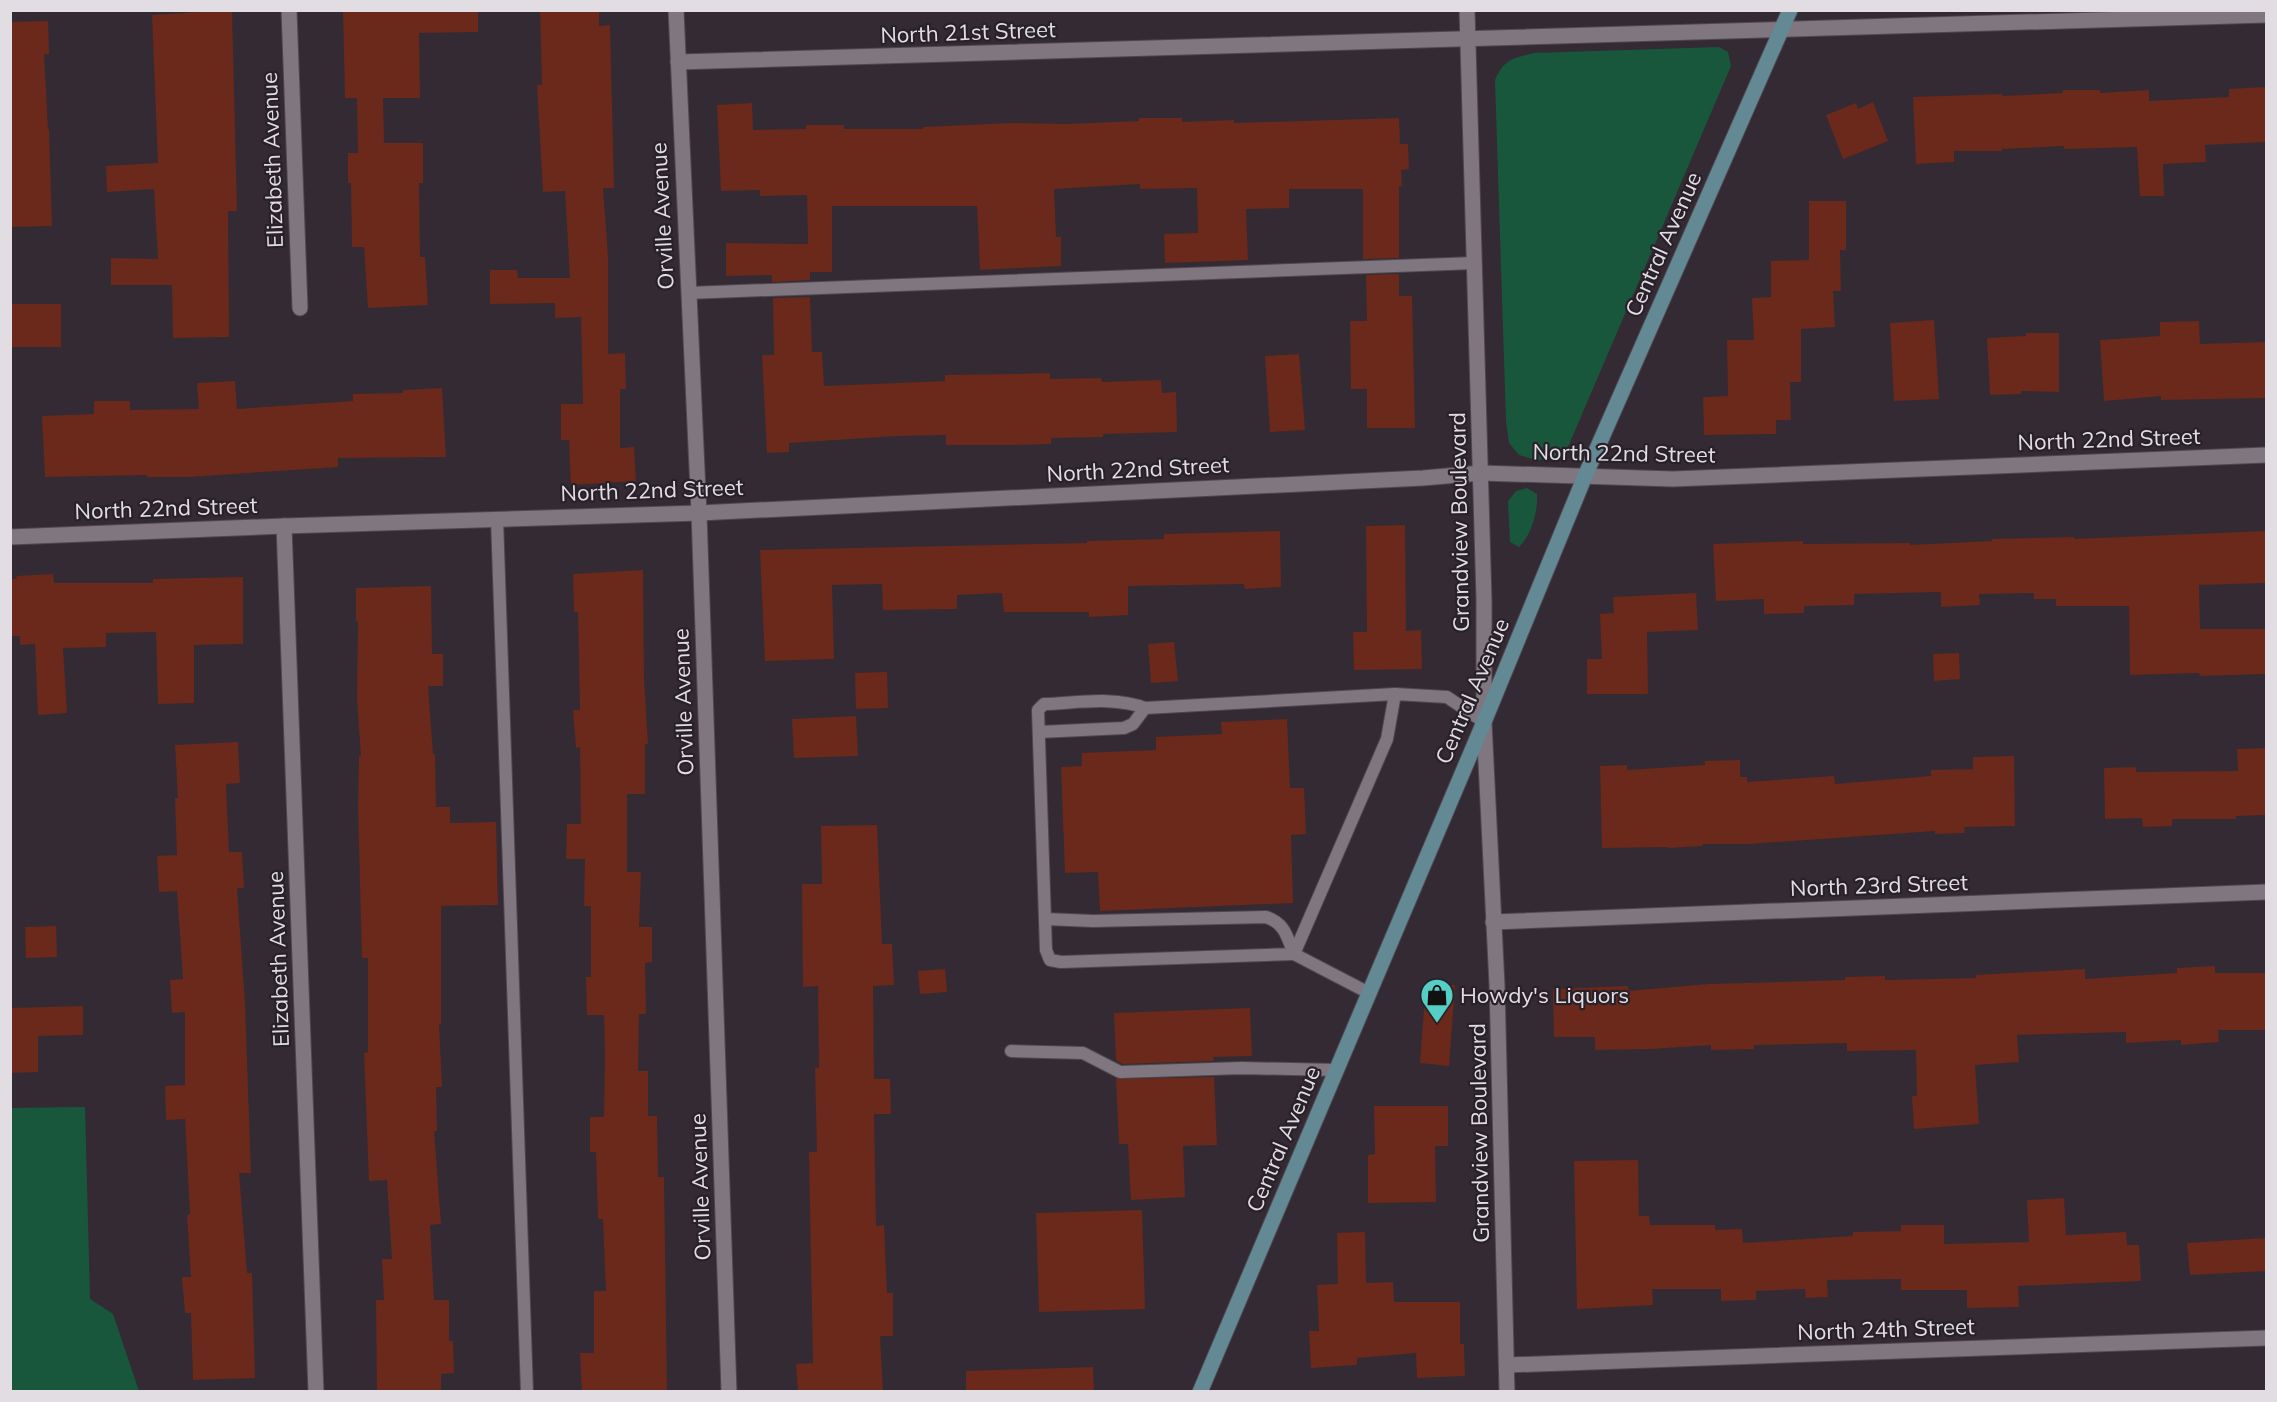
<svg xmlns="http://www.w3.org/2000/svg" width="2277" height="1402" font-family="Mulish,sans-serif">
  <rect width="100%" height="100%" fill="#332a34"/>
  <!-- green -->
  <g fill="#19573d">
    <path d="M 1719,47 L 1728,52 L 1731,66 L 1568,447 L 1557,458 L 1536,460 L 1519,455 L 1509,443 L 1506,421 L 1495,80 C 1504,59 1513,58 1534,53 Z"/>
    <path d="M 1527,488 L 1537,494 C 1538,511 1532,534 1519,547 L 1510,542 L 1508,501 L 1516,491 Z"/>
    <path d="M 85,1107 L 90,1299 L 113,1314 L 139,1391 L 11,1391 L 11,1108 Z"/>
  </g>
  <!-- building -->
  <g fill="#6a291a">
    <path d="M 232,10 L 237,211 L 228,211 L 229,337 L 173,338 L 172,285 L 111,285 L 111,258 L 158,259 L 154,189 L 107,192 L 106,166 L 158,163 L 152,15 Z"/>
    <path d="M 343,10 L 478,10 L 478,32 L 419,33 L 420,98 L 383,98 L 384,143 L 423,143 L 423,183 L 419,183 L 420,257 L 425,257 L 428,305 L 368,308 L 364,247 L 352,247 L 351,183 L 348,183 L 348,153 L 358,153 L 357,98 L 345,98 Z"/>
    <path d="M 540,10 L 599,10 L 599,26 L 610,25 L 614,188 L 603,188 L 608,256 L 608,354 L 625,353 L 626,389 L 620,389 L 620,448 L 634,447 L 636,481 L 571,485 L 569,440 L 561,440 L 561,404 L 583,404 L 581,317 L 555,318 L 555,303 L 490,304 L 490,270 L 517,270 L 518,278 L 570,278 L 565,191 L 543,192 L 537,85 L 542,85 Z"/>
    <path d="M 48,21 L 49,54 L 44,54 L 48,129 L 49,129 L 52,226 L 10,227 L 10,22 Z"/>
    <path d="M 2265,87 L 2266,142 L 2205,145 L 2206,162 L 2163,164 L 2164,196 L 2140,196 L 2137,147 L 2064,149 L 2064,146 L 2002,149 L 2002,151 L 1954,151 L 1954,162 L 1916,164 L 1913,97 L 2002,94 L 2002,96 L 2063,93 L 2063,90 L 2100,90 L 2100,93 L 2149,90 L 2149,101 L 2229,97 L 2229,89 Z"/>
    <path d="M 1873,102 L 1888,141 L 1843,159 L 1826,115 L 1856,103 L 1858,109 Z"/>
    <path d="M 752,103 L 753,130 L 806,129 L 806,125 L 844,125 L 844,129 L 923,129 L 923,127 L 1011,123 L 1067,124 L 1139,121 L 1139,118 L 1182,118 L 1182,122 L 1234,120 L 1234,123 L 1399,118 L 1400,144 L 1408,144 L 1409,169 L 1401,170 L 1402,186 L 1399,186 L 1399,258 L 1363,259 L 1363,189 L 1289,189 L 1289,208 L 1246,209 L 1248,260 L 1165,263 L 1164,234 L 1198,233 L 1197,188 L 1140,189 L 1140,184 L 1054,189 L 1056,237 L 1061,237 L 1061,266 L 980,270 L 977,206 L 832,206 L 832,272 L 810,272 L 810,280 L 772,282 L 772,275 L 726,276 L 726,243 L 808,244 L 807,195 L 760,196 L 760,190 L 721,191 L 717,105 Z"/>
    <path d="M 1809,201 L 1846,201 L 1846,250 L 1840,250 L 1841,291 L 1833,291 L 1835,327 L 1801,329 L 1801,382 L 1790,382 L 1791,420 L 1776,420 L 1776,434 L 1704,435 L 1703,397 L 1728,396 L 1727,340 L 1754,340 L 1752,298 L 1771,297 L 1771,261 L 1809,260 Z"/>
    <path d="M 1399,274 L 1399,296 L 1412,296 L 1415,428 L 1367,428 L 1367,389 L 1351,389 L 1350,321 L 1367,321 L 1366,275 Z"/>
    <path d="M 810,297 L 812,352 L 822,352 L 824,386 L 945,381 L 945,375 L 1013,374 L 1050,373 L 1050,379 L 1101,378 L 1102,382 L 1161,380 L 1162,393 L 1176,392 L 1177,432 L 1103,434 L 1103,437 L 1051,438 L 1051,444 L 1013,445 L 946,445 L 946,435 L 897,436 L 789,443 L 789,452 L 767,453 L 762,355 L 774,355 L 773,298 Z"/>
    <rect x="10" y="304" width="51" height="43"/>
    <path d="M 1934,320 L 1939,399 L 1894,401 L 1890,323 Z"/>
    <path d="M 2199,321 L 2200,344 L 2265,342 L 2266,398 L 2161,400 L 2161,396 L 2104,401 L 2100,340 L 2160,336 L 2160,322 Z"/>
    <path d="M 2026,333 L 2059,333 L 2059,392 L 2021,391 L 2021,394 L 1990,395 L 1987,338 L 2026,336 Z"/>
    <path d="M 1299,354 L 1305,430 L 1270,432 L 1265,356 Z"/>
    <path d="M 235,381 L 237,409 L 353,401 L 353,394 L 403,393 L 403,390 L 442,388 L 446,457 L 338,458 L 338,467 L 188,477 L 147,477 L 147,475 L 45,477 L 42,416 L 94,414 L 94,401 L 130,401 L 130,410 L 199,409 L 197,383 Z"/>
    <path d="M 1405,525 L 1406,631 L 1421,630 L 1422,669 L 1354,670 L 1353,632 L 1367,632 L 1366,526 Z"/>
    <path d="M 1280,531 L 1281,587 L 1245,589 L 1244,584 L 1128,586 L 1128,615 L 1089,617 L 1089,612 L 1004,612 L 1002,593 L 957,595 L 957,609 L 883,610 L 882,584 L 832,585 L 834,659 L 765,661 L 760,550 L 1087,543 L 1087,541 L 1164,539 L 1164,534 Z"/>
    <path d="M 2266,531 L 2266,583 L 2199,585 L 2200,629 L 2266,629 L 2266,674 L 2200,676 L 2199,673 L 2130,675 L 2129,606 L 2056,606 L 2056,599 L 2034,599 L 2034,593 L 1979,594 L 1980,605 L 1941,607 L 1941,592 L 1854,594 L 1854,605 L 1804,606 L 1804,613 L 1764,614 L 1764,599 L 1716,601 L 1713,544 L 1803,541 L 1803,544 L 1910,543 L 1910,545 L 1992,541 L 1992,539 L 2074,537 L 2074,539 Z"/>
    <path d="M 643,570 L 644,680 L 648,744 L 645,744 L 645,794 L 627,794 L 627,872 L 641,872 L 639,927 L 652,927 L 652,962 L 645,963 L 646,1014 L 639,1014 L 638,1071 L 648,1071 L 648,1116 L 657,1116 L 658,1177 L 664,1177 L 667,1392 L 582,1392 L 580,1353 L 594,1353 L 594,1291 L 606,1291 L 603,1219 L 598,1219 L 596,1152 L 590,1152 L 590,1117 L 604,1117 L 605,1053 L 604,1015 L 587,1015 L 586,977 L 591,977 L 591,906 L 584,906 L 585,859 L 566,859 L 567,824 L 581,824 L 580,747 L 576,748 L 573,710 L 580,710 L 578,612 L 574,612 L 573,574 Z"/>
    <path d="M 53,574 L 54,583 L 153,583 L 153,579 L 243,577 L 243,644 L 194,645 L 194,703 L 158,704 L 156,632 L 106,633 L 106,647 L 63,648 L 67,713 L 38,715 L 35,644 L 20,645 L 20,636 L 10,636 L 10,579 L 17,579 L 16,576 Z"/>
    <path d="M 431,586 L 432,654 L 443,654 L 443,686 L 428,686 L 433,754 L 435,754 L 436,807 L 450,807 L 450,823 L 496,822 L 498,905 L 441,906 L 441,1024 L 439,1024 L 442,1087 L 436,1087 L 437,1131 L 434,1131 L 441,1224 L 430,1225 L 434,1300 L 449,1300 L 449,1341 L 453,1341 L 454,1373 L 441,1374 L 441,1392 L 377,1392 L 376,1300 L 384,1300 L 382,1259 L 392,1259 L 387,1180 L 369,1181 L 364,1053 L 368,1052 L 368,958 L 362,958 L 358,808 L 359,756 L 361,756 L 357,700 L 358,621 L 356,621 L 356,588 Z"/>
    <path d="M 1696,593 L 1698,630 L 1647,632 L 1648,694 L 1587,694 L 1587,659 L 1602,659 L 1600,614 L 1614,613 L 1613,597 Z"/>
    <path d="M 1174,642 L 1178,681 L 1151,683 L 1148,644 Z"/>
    <path d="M 1959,653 L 1960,679 L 1934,681 L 1933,654 Z"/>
    <path d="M 887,672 L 888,708 L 856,709 L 855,673 Z"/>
    <path d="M 856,716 L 858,756 L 794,758 L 792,719 Z"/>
    <path d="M 1287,719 L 1290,788 L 1304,788 L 1306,834 L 1291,835 L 1293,903 L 1100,911 L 1098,872 L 1065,873 L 1061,767 L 1082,766 L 1082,753 L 1156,750 L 1156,737 L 1222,734 L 1221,722 Z"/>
    <path d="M 238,742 L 240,783 L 226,784 L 229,852 L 242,852 L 244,888 L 237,888 L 245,1004 L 251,1173 L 239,1173 L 247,1273 L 252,1273 L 255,1378 L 193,1380 L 191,1313 L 185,1313 L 182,1277 L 191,1277 L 187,1215 L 190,1214 L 185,1119 L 166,1120 L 165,1086 L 185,1085 L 185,1012 L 172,1013 L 170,980 L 183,979 L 177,891 L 159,892 L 157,856 L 177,855 L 175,798 L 178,798 L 175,745 Z"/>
    <path d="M 2266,748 L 2266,815 L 2236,816 L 2236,819 L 2172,819 L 2172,826 L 2143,827 L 2142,818 L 2105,819 L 2104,768 L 2136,767 L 2136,772 L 2238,771 L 2237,749 Z"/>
    <path d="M 2014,756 L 2015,826 L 1964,827 L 1965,833 L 1935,834 L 1935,831 L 1748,844 L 1702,844 L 1703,846 L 1668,848 L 1668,847 L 1602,848 L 1600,766 L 1627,765 L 1627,770 L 1705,765 L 1705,761 L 1740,760 L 1740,777 L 1747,777 L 1747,782 L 1834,776 L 1835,784 L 1931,776 L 1931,770 L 1973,769 L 1973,757 Z"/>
    <path d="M 877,825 L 882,944 L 892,944 L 894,985 L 873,986 L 874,1079 L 890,1079 L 891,1114 L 874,1114 L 876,1226 L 884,1225 L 887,1293 L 893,1293 L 893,1336 L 880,1336 L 883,1392 L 798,1392 L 796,1364 L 813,1363 L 809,1152 L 817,1152 L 815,1068 L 819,1068 L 818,986 L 803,987 L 802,884 L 822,884 L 821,826 Z"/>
    <path d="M 56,926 L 57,957 L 26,958 L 25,927 Z"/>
    <path d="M 2215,966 L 2215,973 L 2266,973 L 2266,1030 L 2218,1030 L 2219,1042 L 2181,1045 L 2181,1040 L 2126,1043 L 2126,1032 L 2017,1035 L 2019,1062 L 1975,1065 L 1979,1124 L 1914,1129 L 1912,1096 L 1917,1096 L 1916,1050 L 1847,1051 L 1847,1043 L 1754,1045 L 1754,1049 L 1711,1050 L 1711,1045 L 1651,1049 L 1595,1050 L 1595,1037 L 1554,1037 L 1553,989 L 1628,986 L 1628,991 L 1709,984 L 1845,980 L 1845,977 L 1885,976 L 1885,980 L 1976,978 L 1975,975 L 2085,969 L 2085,979 L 2177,973 L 2177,968 Z"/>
    <path d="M 945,969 L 947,992 L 920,994 L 918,971 Z"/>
    <path d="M 1426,983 L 1455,985 L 1449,1066 L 1420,1063 Z"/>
    <path d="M 83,1006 L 83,1035 L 38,1036 L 38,1072 L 10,1073 L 10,1008 Z"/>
    <path d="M 1250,1008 L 1252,1056 L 1213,1057 L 1214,1061 L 1122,1064 L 1116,1060 L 1114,1013 Z"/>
    <path d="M 1214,1077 L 1217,1145 L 1183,1146 L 1185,1197 L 1131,1200 L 1128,1144 L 1119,1144 L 1116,1079 Z"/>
    <path d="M 1374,1106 L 1448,1106 L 1448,1146 L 1435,1146 L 1436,1202 L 1368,1203 L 1368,1155 L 1375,1154 Z"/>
    <path d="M 1638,1160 L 1639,1216 L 1649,1216 L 1650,1225 L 1715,1225 L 1715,1230 L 1742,1229 L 1743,1243 L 1853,1236 L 1853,1232 L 1901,1231 L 1901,1225 L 1944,1225 L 1944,1244 L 2029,1242 L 2027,1200 L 2064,1198 L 2066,1235 L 2126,1232 L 2127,1245 L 2139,1245 L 2141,1281 L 2018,1286 L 2019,1307 L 1967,1308 L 1967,1290 L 1901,1290 L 1901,1279 L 1827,1280 L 1828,1297 L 1806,1298 L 1805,1289 L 1756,1291 L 1756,1300 L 1721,1301 L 1721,1289 L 1652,1289 L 1653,1305 L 1577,1309 L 1574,1161 Z"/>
    <path d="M 1142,1210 L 1145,1309 L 1039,1312 L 1036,1213 Z"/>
    <path d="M 1365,1232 L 1366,1283 L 1393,1282 L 1394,1302 L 1460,1302 L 1460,1344 L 1464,1344 L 1465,1376 L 1417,1378 L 1416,1353 L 1357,1358 L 1357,1365 L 1311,1368 L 1309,1331 L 1319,1331 L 1317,1285 L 1338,1284 L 1337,1233 Z"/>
    <path d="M 2266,1238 L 2266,1271 L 2190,1275 L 2187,1243 Z"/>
    <path d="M 1093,1367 L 1094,1392 L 966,1392 L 966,1371 Z"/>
  </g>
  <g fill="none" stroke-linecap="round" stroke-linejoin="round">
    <!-- lane casing -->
    <g stroke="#4e484f" stroke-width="14">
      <g id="lane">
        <path d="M 688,293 L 1475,263"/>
        <path d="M 497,519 L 527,1392"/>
        <path d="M 1039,732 L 1124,728 L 1133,724 L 1145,708"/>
        <path d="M 1046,919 L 1093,921 L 1266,917 C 1285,923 1287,937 1294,954 L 1061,962 L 1050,960 L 1046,950 L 1038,710 L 1044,704 C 1076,703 1114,696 1145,708 L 1395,694"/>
        <path d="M 1369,993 L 1294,954 L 1387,739 L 1395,694 L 1447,697 L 1484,722"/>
        <path d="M 1011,1051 L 1083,1053 L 1120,1072 L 1242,1068 L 1337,1070"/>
      </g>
    </g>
    <!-- street casing -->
    <g stroke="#4e484f" stroke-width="17">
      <g id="street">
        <path d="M 289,10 L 300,308"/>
        <path d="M 676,10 L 699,513 L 729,1392"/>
        <path d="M 1467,10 L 1484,600 L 1484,722 L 1497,985 L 1507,1392"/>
        <path d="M 678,62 L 2266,15"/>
        <path d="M 284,526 L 316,1392"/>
        <path d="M 10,537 L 284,526 L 699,513 L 1423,478 L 1481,473 L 1673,479 L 2266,455"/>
        <path d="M 1493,922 L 2266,892"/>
        <path d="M 1507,1365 L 2266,1338"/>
      </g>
    </g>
    <!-- secondary casing -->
    <g stroke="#4e484f" stroke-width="17">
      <path id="secondary" d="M 1200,1392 L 1484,722 L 1585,476 L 1790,10"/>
    </g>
    <!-- lane -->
    <use href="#lane" stroke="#7f7680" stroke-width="12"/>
    <!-- street -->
    <use href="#street" stroke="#7f7680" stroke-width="15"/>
    <!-- secondary -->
    <use href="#secondary" stroke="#638994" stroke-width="15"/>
  </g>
  <!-- icons -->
  <defs>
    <g id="shop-pin" transform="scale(1.725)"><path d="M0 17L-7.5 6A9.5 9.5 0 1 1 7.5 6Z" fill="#55cec5" stroke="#29212a"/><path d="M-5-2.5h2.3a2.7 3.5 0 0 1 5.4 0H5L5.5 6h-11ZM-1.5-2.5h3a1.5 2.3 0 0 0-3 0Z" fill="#111"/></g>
  </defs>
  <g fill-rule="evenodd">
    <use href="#shop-pin" x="1437" y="995"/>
  </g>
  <g text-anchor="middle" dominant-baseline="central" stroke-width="4.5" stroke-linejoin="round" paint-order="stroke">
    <!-- street labels -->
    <g font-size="22" fill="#e2dde3" stroke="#29212a">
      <text transform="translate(968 32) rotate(-2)">North 21st Street</text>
      <text transform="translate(272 160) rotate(-92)">Elizabeth Avenue</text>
      <text transform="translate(662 216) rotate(-93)">Orville Avenue</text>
      <text transform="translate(1663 244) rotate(-66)">Central Avenue</text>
      <text transform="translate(2109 439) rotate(-2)">North 22nd Street</text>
      <text transform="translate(1624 453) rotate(1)">North 22nd Street</text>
      <text transform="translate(1138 469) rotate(-3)">North 22nd Street</text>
      <text transform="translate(652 490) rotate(-2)">North 22nd Street</text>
      <text transform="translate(166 508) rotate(-2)">North 22nd Street</text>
      <text transform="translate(1459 522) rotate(-91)">Grandview Boulevard</text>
      <text transform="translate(1472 691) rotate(-67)">Central Avenue</text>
      <text transform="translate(683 702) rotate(-92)">Orville Avenue</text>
      <text transform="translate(1879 885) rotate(-2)">North 23rd Street</text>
      <text transform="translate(278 959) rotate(-92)">Elizabeth Avenue</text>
      <text transform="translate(1479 1133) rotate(-91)">Grandview Boulevard</text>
      <text transform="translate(1283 1139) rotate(-67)">Central Avenue</text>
      <text transform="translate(700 1187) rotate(-92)">Orville Avenue</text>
      <text transform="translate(1886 1329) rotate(-2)">North 24th Street</text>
    </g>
    <!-- poi labels -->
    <g font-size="22" fill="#e2dde3" stroke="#29212a" text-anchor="start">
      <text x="1460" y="995">Howdy's Liquors</text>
    </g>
  </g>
  <!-- border -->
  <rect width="2277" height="1402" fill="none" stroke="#e2dde3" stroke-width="24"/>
</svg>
